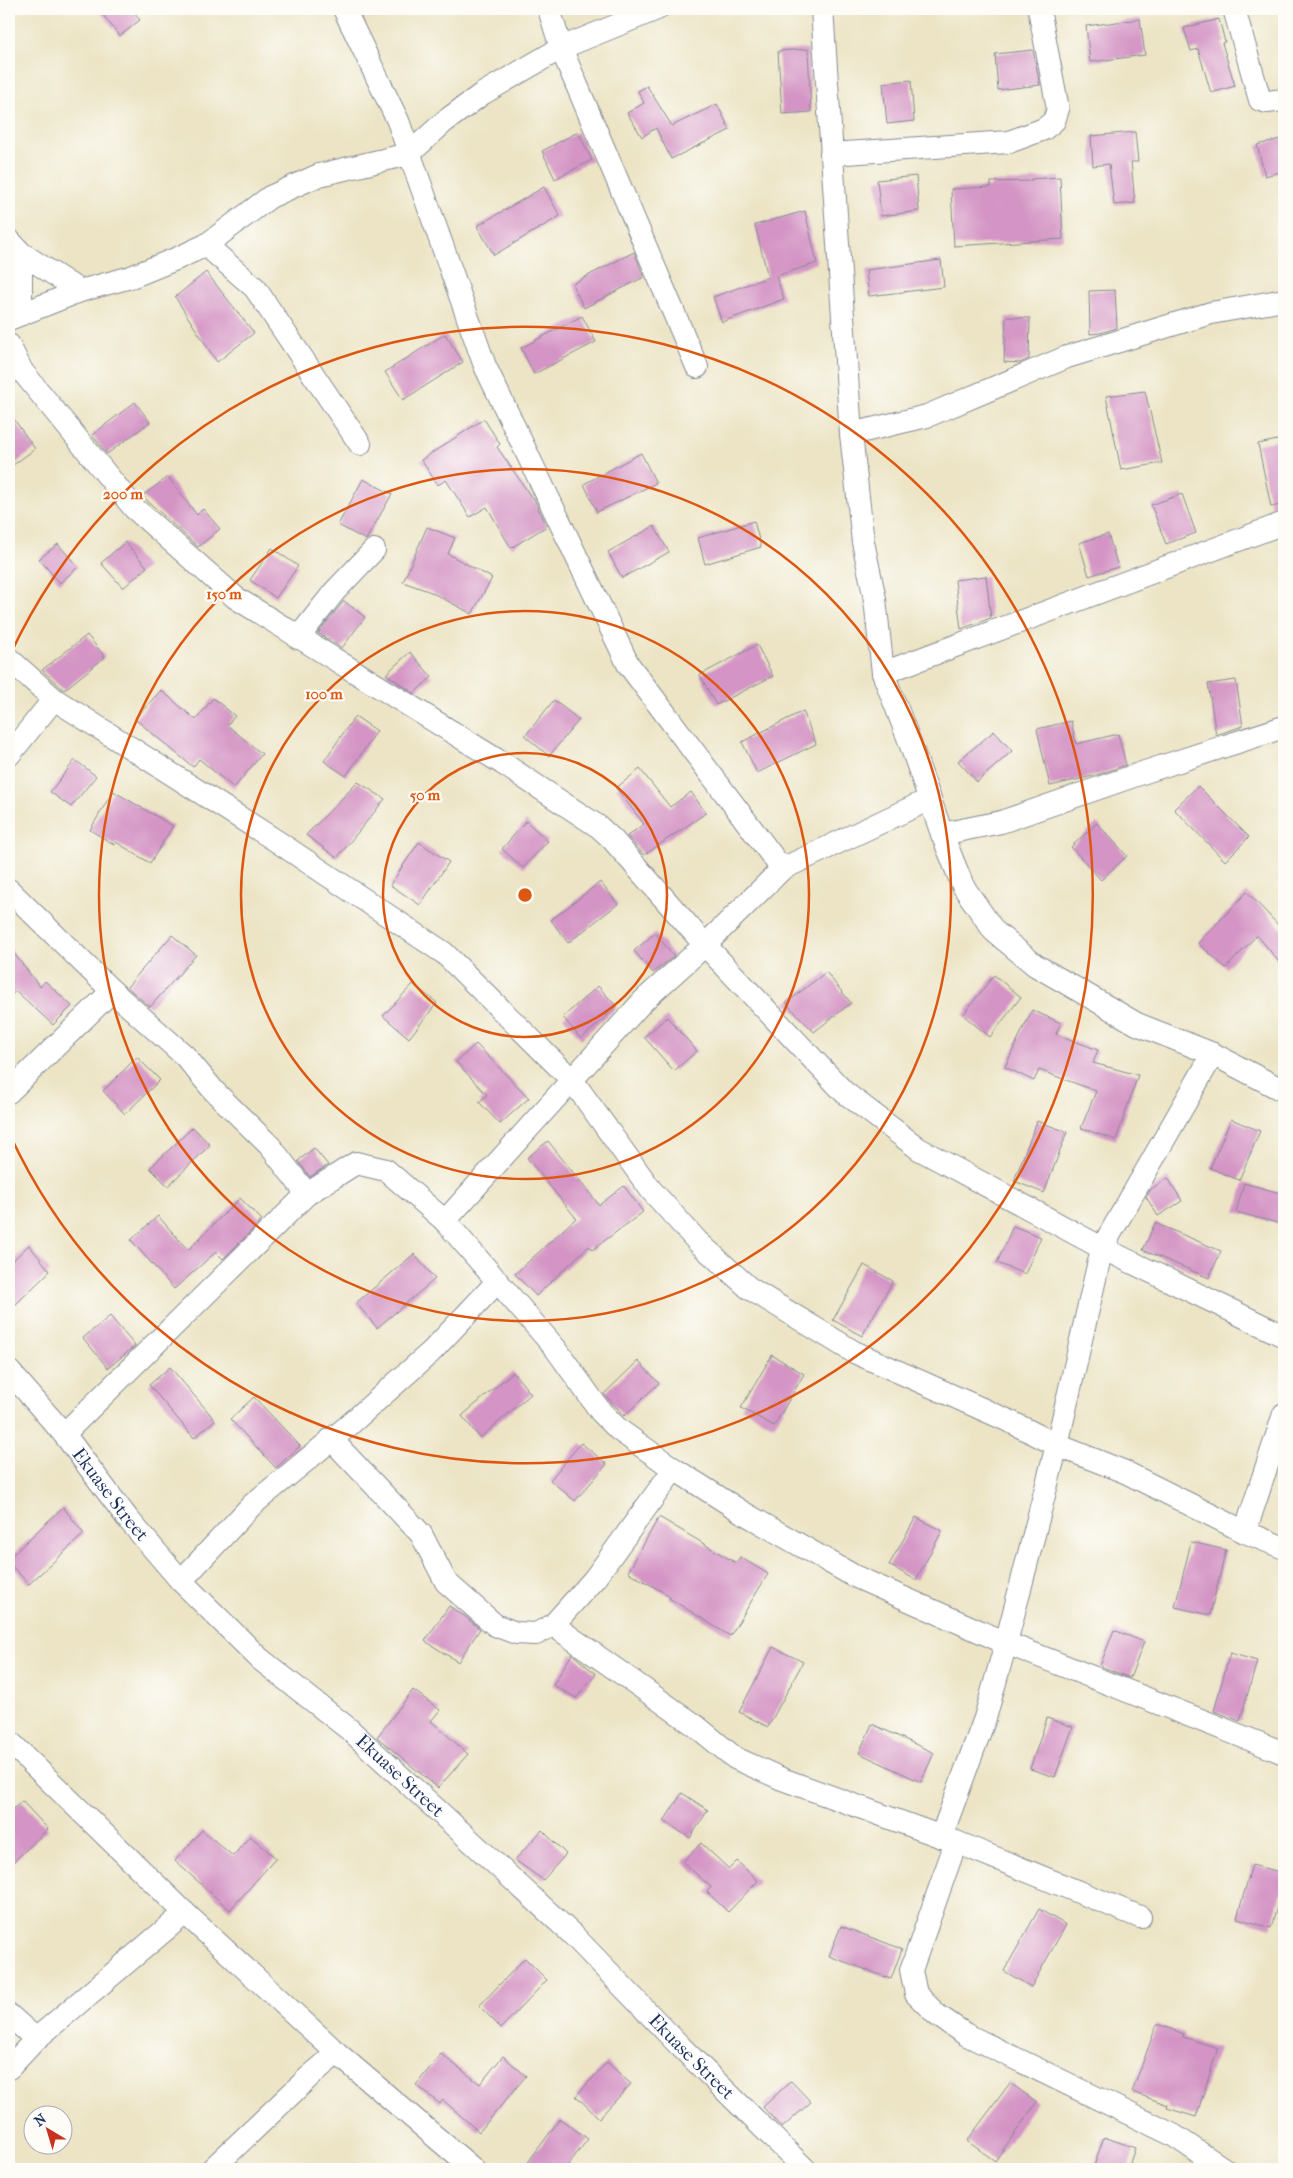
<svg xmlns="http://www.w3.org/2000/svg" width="1293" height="2178" font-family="'IM FELL French Canon',serif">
  <rect width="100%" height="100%" fill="#fdfcf7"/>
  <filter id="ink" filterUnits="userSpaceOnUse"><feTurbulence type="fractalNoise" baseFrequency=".02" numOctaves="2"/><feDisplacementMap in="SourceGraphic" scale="10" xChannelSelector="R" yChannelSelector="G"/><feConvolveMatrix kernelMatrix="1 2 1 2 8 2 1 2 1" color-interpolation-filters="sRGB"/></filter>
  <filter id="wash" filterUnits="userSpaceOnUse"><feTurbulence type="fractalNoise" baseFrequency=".0096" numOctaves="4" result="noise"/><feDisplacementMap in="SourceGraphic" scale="20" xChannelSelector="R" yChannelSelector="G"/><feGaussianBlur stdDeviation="1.12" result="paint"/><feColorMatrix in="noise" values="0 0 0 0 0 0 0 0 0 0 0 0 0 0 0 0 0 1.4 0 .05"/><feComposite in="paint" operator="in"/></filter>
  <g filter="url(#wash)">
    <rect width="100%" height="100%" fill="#ece4c5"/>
    <g id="blocks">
      <!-- building -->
      <g fill="#d494c5">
        <path d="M 98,9 L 132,9 L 140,20 L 120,36 Z"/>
        <path d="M 1140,19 L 1145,55 L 1090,62 L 1086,26 Z"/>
        <path d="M 1219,19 L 1225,42 L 1222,43 L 1235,86 L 1211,93 L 1198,49 L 1191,51 L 1184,28 Z"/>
        <path d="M 808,49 L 811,112 L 782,114 L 778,51 Z"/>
        <path d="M 1033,50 L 1040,85 L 998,90 L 995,54 Z"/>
        <path d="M 911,80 L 914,121 L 887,124 L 883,83 Z"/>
        <path d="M 647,86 L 672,126 L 717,104 L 730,130 L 671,159 L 656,128 L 642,137 L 627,113 L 644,103 L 638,91 Z"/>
        <path d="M 578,132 L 592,160 L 555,179 L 542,151 Z"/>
        <path d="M 1135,132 L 1138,162 L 1131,162 L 1135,203 L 1114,205 L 1109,164 L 1093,166 L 1091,136 Z"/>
        <path d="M 1284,138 L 1284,171 L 1265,176 L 1257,145 Z"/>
        <path d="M 916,176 L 919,211 L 881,216 L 877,180 Z"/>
        <path d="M 1060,177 L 1063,239 L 954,246 L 951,189 L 991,187 L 991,182 L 1031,181 L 1031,179 Z"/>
        <path d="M 544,187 L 560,216 L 494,255 L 477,226 Z"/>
        <path d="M 805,211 L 817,263 L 776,276 L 784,299 L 722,322 L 713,297 L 768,277 L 755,225 Z"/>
        <path d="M 634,252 L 644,277 L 584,308 L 572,284 Z"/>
        <path d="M 941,260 L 944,287 L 869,296 L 866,270 Z"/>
        <path d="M 206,272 L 254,333 L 217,362 L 175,297 Z"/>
        <path d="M 1115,290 L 1117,328 L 1100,333 L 1090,334 L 1089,291 Z"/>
        <path d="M 582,316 L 596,342 L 534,374 L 521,348 Z"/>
        <path d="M 1006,317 L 1030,318 L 1029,359 L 1020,363 L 1004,362 Z"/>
        <path d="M 445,334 L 463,362 L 403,400 L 385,372 Z"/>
        <path d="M 1145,391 L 1162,463 L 1121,470 L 1106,396 Z"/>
        <path d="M 135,402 L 150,422 L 107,454 L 92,435 Z"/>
        <path d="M 9,412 L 35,449 L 9,468 Z"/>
        <path d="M 484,419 L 500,444 L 497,447 L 532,498 L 533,497 L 547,526 L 511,548 L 487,507 L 470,517 L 446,480 L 438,485 L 421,460 Z"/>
        <path d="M 1282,439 L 1284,448 L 1284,504 L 1271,507 L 1258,444 Z"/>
        <path d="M 641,453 L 656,483 L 597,512 L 584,484 Z"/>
        <path d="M 168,477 L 197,515 L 203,509 L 220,529 L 198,547 L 142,496 Z"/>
        <path d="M 363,479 L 392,494 L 366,540 L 338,525 Z"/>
        <path d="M 1182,494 L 1196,533 L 1166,544 L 1151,505 Z"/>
        <path d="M 754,521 L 761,547 L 705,564 L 698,538 Z"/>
        <path d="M 654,526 L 669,552 L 622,578 L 608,552 Z"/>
        <path d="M 427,527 L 455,538 L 448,554 L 492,578 L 472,614 L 431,592 L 403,582 Z"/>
        <path d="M 1108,534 L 1118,567 L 1089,576 L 1079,543 Z"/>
        <path d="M 125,542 L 147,567 L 123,588 L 101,563 Z"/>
        <path d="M 58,544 L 78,567 L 60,583 L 39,559 Z"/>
        <path d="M 272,548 L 298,566 L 276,598 L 250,580 Z"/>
        <path d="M 986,576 L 991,618 L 961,629 L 955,580 Z"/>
        <path d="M 344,601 L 365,617 L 342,648 L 318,633 Z"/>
        <path d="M 87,635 L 105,657 L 64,690 L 42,670 Z"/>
        <path d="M 757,645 L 773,676 L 716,705 L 700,675 Z"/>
        <path d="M 410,652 L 432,677 L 414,693 L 386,674 Z"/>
        <path d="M 1236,680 L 1243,726 L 1216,735 L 1208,684 Z"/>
        <path d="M 161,690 L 196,720 L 213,698 L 235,716 L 227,725 L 262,754 L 234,788 L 199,759 L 193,767 L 135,719 Z"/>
        <path d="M 554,700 L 579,720 L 549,756 L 525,736 Z"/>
        <path d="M 803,711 L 816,744 L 757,773 L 742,742 Z"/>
        <path d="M 355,716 L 377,731 L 346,776 L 324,761 Z"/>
        <path d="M 1071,721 L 1076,744 L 1118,734 L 1126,765 L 1097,775 L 1050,786 L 1037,729 Z"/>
        <path d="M 994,731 L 1012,751 L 977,782 L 958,761 Z"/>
        <path d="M 75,760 L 96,776 L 71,807 L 50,792 Z"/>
        <path d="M 640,769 L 670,807 L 691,792 L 706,813 L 644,855 L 627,836 L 644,824 L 616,788 Z"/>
        <path d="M 358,782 L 385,799 L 337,858 L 306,835 Z"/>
        <path d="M 1198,786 L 1249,837 L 1225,861 L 1174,809 Z"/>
        <path d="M 113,791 L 173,826 L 150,863 L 116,842 L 115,845 L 90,830 Z"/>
        <path d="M 526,821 L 548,841 L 523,868 L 502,849 Z"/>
        <path d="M 1097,823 L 1127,856 L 1101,880 L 1071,847 Z"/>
        <path d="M 419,842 L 449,862 L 420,905 L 390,885 Z"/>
        <path d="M 600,882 L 618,904 L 568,943 L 551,920 Z"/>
        <path d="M 1247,892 L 1284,931 L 1284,968 L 1257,935 L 1226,968 L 1198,943 Z"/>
        <path d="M 655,933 L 674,956 L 653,973 L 634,951 Z"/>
        <path d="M 172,935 L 196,955 L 150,1007 L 127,987 Z"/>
        <path d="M 9,947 L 40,987 L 45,981 L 72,1006 L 53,1025 L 16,991 L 9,997 Z"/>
        <path d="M 826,972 L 851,1003 L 814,1032 L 786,1003 Z"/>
        <path d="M 994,975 L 1021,997 L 990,1037 L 963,1015 Z"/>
        <path d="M 413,984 L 437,1003 L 409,1038 L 383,1016 Z"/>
        <path d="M 598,986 L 617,1007 L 581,1039 L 563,1017 Z"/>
        <path d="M 1032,1010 L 1061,1023 L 1056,1034 L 1098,1050 L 1093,1063 L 1138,1075 L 1116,1140 L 1081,1128 L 1096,1091 L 1039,1070 L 1034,1081 L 1005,1067 Z"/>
        <path d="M 667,1017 L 697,1051 L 674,1071 L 644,1037 Z"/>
        <path d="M 476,1044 L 529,1098 L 500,1124 L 479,1102 L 487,1095 L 456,1062 Z"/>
        <path d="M 137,1057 L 160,1080 L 125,1114 L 103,1091 Z"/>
        <path d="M 1231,1119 L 1260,1131 L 1239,1180 L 1210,1168 Z"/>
        <path d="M 1037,1121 L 1067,1132 L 1044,1193 L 1014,1181 Z"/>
        <path d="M 193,1127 L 210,1145 L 168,1186 L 150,1168 Z"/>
        <path d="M 548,1141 L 599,1205 L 624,1186 L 643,1212 L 592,1250 L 589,1246 L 536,1296 L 515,1274 L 576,1218 L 527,1158 Z"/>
        <path d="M 314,1148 L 328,1165 L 310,1177 L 298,1161 Z"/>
        <path d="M 1168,1178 L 1182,1201 L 1158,1216 L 1146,1197 L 1151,1189 Z"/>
        <path d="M 1244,1183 L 1284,1194 L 1284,1214 L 1281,1224 L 1236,1212 Z"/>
        <path d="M 240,1198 L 262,1220 L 223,1259 L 216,1252 L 174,1289 L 131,1240 L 158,1216 L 188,1250 Z"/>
        <path d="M 1155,1223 L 1221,1251 L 1209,1278 L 1143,1250 Z"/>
        <path d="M 1013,1226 L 1041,1237 L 1025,1274 L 997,1263 Z"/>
        <path d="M 29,1245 L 50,1271 L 9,1311 L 9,1264 Z"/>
        <path d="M 414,1254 L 435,1279 L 377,1328 L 356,1303 Z"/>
        <path d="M 864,1265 L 893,1281 L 862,1336 L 833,1320 Z"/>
        <path d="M 110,1316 L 135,1346 L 108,1368 L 83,1338 Z"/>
        <path d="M 772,1355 L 804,1374 L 774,1426 L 741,1408 Z"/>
        <path d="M 638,1361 L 659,1383 L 624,1416 L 604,1394 Z"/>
        <path d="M 170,1367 L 215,1420 L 194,1438 L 149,1385 Z"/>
        <path d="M 513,1372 L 531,1394 L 480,1438 L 462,1416 Z"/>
        <path d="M 254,1397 L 300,1446 L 276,1468 L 230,1419 Z"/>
        <path d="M 581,1443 L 607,1464 L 575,1501 L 550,1480 Z"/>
        <path d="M 63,1507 L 84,1534 L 29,1584 L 9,1563 L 9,1558 Z"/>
        <path d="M 659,1517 L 736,1563 L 740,1557 L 768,1574 L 730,1636 L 669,1598 L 670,1596 L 628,1572 Z"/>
        <path d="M 916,1517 L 942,1531 L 916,1580 L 889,1565 Z"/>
        <path d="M 1191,1542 L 1226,1550 L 1210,1615 L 1175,1607 Z"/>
        <path d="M 449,1606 L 464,1616 L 480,1629 L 458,1662 L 425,1641 Z"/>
        <path d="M 1114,1630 L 1144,1642 L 1130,1678 L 1100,1666 Z"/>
        <path d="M 773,1647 L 803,1662 L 768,1727 L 739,1712 Z"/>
        <path d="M 1230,1653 L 1257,1661 L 1240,1721 L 1214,1711 Z"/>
        <path d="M 572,1654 L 596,1674 L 576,1698 L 553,1685 Z"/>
        <path d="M 413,1690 L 440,1710 L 431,1721 L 468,1754 L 438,1788 L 377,1737 Z"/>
        <path d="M 1047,1718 L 1073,1727 L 1055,1777 L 1030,1769 Z"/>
        <path d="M 872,1724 L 934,1753 L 921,1782 L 859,1753 Z"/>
        <path d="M 682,1793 L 708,1810 L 690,1838 L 664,1821 Z"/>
        <path d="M 22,1801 L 48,1829 L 9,1866 L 9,1813 Z"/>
        <path d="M 202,1830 L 233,1856 L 250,1836 L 276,1858 L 230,1910 L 175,1861 Z"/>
        <path d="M 542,1830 L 566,1854 L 543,1880 L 515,1860 Z"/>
        <path d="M 701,1843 L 729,1869 L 737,1861 L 758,1881 L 728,1912 L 707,1892 L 711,1887 L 683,1862 Z"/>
        <path d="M 1252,1865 L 1284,1873 L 1284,1882 L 1271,1928 L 1237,1918 Z"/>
        <path d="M 1039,1909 L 1066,1925 L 1031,1987 L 1004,1971 Z"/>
        <path d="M 841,1926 L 902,1949 L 891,1979 L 829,1956 Z"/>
        <path d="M 525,1958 L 547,1980 L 501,2028 L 479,2006 Z"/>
        <path d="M 1157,2024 L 1184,2034 L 1183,2037 L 1218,2048 L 1196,2117 L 1167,2108 L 1168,2105 L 1132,2092 Z"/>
        <path d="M 441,2054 L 480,2084 L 503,2056 L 526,2076 L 479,2132 L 443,2100 L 440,2104 L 416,2085 Z"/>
        <path d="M 607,2062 L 631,2084 L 599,2118 L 576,2096 Z"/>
        <path d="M 791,2081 L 811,2102 L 782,2128 L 763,2107 Z"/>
        <path d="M 1010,2083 L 1037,2102 L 995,2161 L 967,2141 Z"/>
        <path d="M 560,2119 L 588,2139 L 565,2169 L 523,2169 Z"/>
        <path d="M 1104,2137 L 1135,2148 L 1128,2169 L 1093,2169 Z"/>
      </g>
    </g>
  </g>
  <g filter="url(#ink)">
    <use href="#blocks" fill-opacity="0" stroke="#848a92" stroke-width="1"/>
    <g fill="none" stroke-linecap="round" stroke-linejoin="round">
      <!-- minor casing -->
      <g stroke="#848a92" stroke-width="24">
        <g id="minor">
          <path d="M 344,9 L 398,121 L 485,366 L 628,664 L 782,869 L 705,945 L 643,1001 L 445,1221"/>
          <path d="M 549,9 L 561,48 L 697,367"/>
          <path d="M 822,9 L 851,434 L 863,542 L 875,599 L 883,673 L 909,740 L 942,834 L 963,886 L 994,931 L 1035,965 L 1137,1024 L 1213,1054 L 1284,1091"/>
          <path d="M 1234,9 L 1260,100 L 1267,102 L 1284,100"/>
          <path d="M 831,154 L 1009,142 L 1044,129 L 1054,121 L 1058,109 L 1039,9"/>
          <path d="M 9,240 L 21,253 L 80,291"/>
          <path d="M 206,245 L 255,288 L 360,444"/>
          <path d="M 21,253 L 21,314"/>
          <path d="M 9,319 L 80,291 L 131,277 L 178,258 L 206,245 L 270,197 L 319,175 L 409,154 L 444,122 L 482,94 L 561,48 L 657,9"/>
          <path d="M 9,345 L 22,371 L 134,508 L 236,598 L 502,763 L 599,827 L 612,839 L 705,945 L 844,1092 L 919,1149 L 1102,1248 L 1284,1336"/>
          <path d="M 851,434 L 927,416 L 1067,357 L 1211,313 L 1284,300"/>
          <path d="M 298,638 L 335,591 L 374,550"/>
          <path d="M 9,659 L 54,699 L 278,842 L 444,953 L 572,1080 L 651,1190 L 698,1242 L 749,1288 L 854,1352 L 1009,1421 L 1057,1445 L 1125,1472 L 1245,1532 L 1284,1548"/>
          <path d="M 883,673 L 1284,523"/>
          <path d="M 9,755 L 54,699"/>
          <path d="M 942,834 L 1001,822 L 1148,771 L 1284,727"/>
          <path d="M 782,869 L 930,799"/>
          <path d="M 9,890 L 112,991 L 185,1056 L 214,1091 L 270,1146 L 307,1194"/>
          <path d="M 9,1092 L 112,991"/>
          <path id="s1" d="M 9,1371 L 64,1434 L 128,1519 L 181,1581 L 260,1659 L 350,1730 L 572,1934 L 681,2047 L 805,2169"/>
          <path d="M 64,1434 L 307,1194 L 356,1163 L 386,1170 L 445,1221 L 556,1349 L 601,1412 L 619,1430 L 674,1469 L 742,1512 L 854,1576 L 1006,1643 L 1284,1753"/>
          <path d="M 331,1439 L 421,1534 L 446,1582 L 495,1625 L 516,1633 L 536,1634 L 553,1625 L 595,1578 L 674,1469"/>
          <path d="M 1245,1532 L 1284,1414"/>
          <path d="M 181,1581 L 252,1505 L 348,1426 L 432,1351 L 497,1282"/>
          <path d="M 553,1625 L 696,1726 L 735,1758 L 782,1779 L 956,1842 L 1140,1917"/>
          <path d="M 9,1741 L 185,1913 L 337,2053 L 473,2169"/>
          <path d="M 941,1837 L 985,1718 L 1006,1643 L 1057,1445 L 1102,1248 L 1213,1054"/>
          <path d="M 956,1842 L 911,1970 L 916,1994 L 937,2015 L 965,2034 L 1173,2135 L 1224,2169"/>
          <path d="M 9,2015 L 36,2039"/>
          <path d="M 9,2068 L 36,2039 L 185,1913"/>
          <path d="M 212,2169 L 309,2077 L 337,2053"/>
        </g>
      </g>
      <!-- minor -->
      <use href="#minor" stroke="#fff" stroke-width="22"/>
    </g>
  </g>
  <!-- distance rings -->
  <g fill="none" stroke="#de5710" stroke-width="2.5">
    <circle cx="525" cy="895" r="142"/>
    <circle cx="525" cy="895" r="284"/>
    <circle cx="525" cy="895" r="426"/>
    <path d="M10 655A568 568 0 1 1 10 1135"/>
  </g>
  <g text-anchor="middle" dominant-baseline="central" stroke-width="4.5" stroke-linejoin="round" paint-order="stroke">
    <!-- street labels -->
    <g font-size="19" fill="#1b2f5e" stroke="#fdfcf7">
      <text stroke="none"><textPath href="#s1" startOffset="160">Ekuase Street</textPath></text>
      <text stroke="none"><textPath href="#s1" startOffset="565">Ekuase Street</textPath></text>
      <text stroke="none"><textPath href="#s1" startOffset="970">Ekuase Street</textPath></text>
    </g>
  </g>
  <circle cx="525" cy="895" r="8" fill="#de5710" stroke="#fdfcf7" stroke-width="2.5"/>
  <g font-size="15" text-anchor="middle" font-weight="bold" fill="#de5710" stroke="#fdfcf7" stroke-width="4.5" stroke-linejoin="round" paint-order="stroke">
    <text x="123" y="499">200 m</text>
    <text x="224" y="599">150 m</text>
    <text x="324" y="699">100 m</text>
    <text x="425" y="800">50 m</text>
  </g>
  <!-- margin -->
  <rect width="1293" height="2178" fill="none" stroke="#fdfcf7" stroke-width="30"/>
  <!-- north arrow -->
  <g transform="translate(48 2130) rotate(322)"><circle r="24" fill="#fdfcf7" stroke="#a3aaba"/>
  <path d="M0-4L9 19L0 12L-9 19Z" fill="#c8321e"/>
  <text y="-8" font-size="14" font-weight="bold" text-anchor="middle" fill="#1b2f5e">N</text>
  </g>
</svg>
